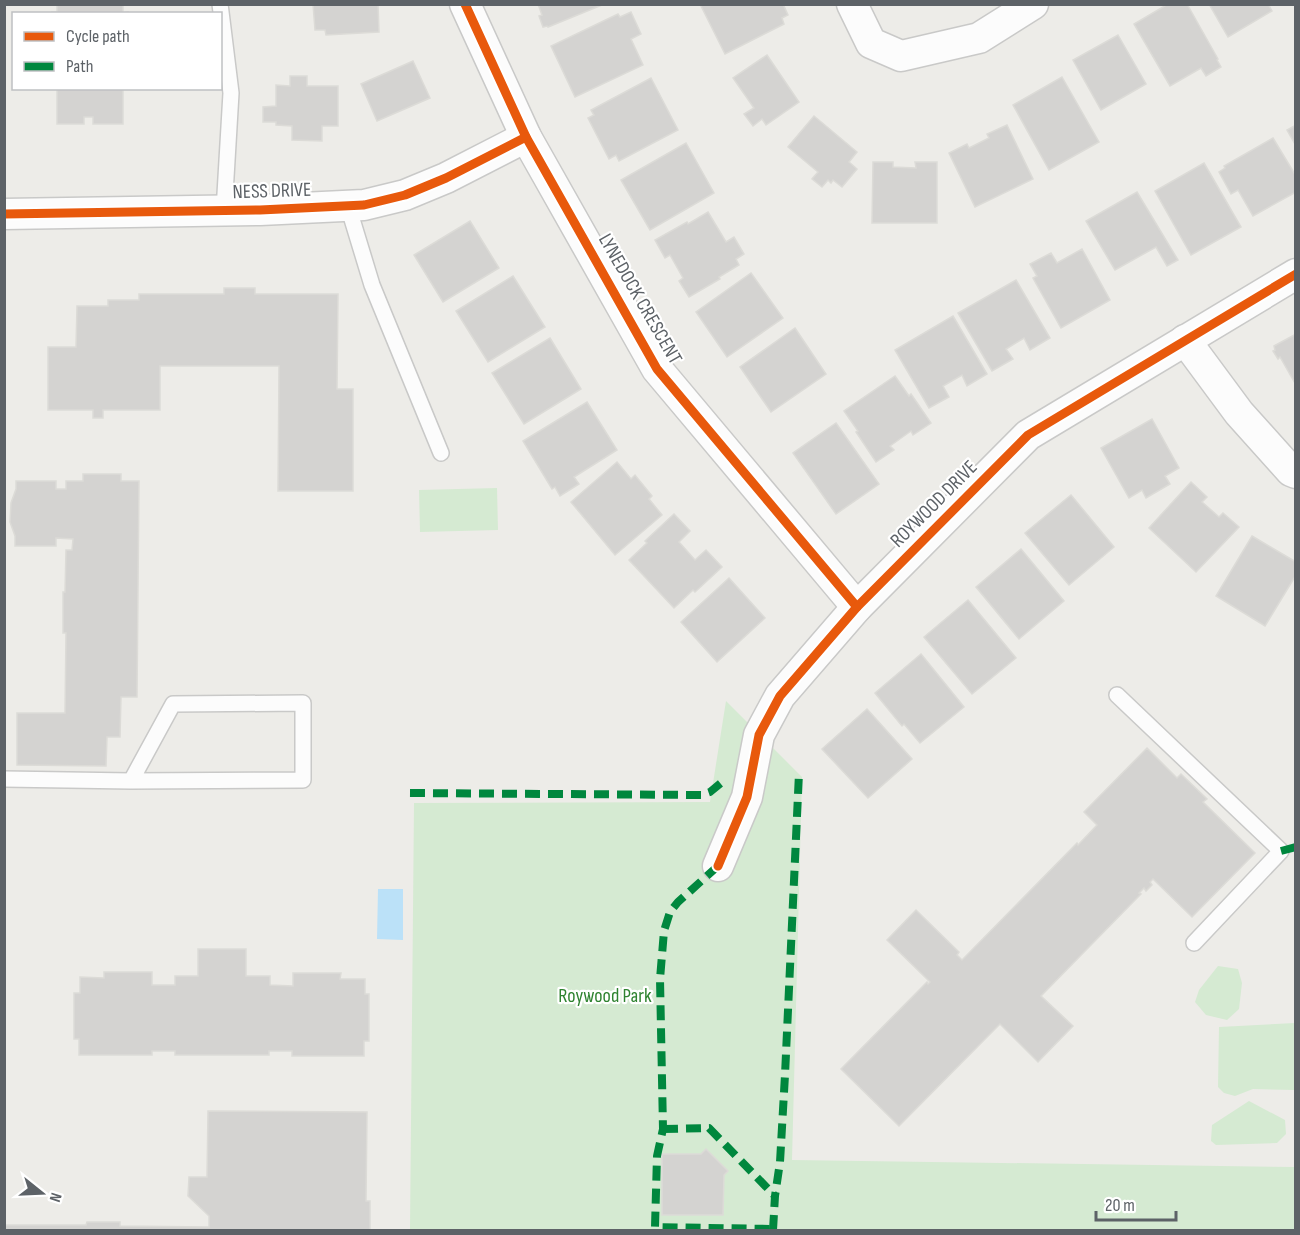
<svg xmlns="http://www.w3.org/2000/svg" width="1300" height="1235" font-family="'Sofia Sans Condensed',sans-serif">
  <rect width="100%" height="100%" fill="#edece8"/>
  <!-- green -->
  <g fill="#d5ead2">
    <path d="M 497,488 L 498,530 L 420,532 L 419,490 Z"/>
    <path d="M 726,701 L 802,777 L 792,1160 L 1295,1167 L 1295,1230 L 410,1230 L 414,803 L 710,802 Z"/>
    <path d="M 1218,966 L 1238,969 L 1242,983 L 1239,1009 L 1227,1020 L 1206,1015 L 1195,1002 L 1199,990 Z"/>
    <path d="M 1295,1023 L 1295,1090 L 1253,1089 L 1235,1096 L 1224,1093 L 1218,1087 L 1219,1027 Z"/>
    <path d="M 1249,1101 L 1285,1120 L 1286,1134 L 1277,1143 L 1216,1145 L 1211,1141 L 1212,1125 Z"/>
  </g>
  <!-- water -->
  <path fill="#bbe1f8" d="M 378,889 L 403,889 L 403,940 L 377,939 Z"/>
  <!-- building -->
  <g fill="#d4d3d1" stroke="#dcdbd7" stroke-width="1.5">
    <path d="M 57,4 L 123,4 L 123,13 L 128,12 L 128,14 L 52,14 L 52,12 L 57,12 Z"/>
    <path d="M 313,4 L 378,4 L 379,32 L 326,35 L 325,30 L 315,30 Z"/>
    <path d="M 538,4 L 602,4 L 602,5 L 548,27 L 547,26 L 543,27 L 539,16 L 542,15 Z"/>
    <path d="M 700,4 L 783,4 L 788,15 L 782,18 L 784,24 L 725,54 Z"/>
    <path d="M 1168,4 L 1187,4 L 1218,59 L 1217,60 L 1221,67 L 1206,76 L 1201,68 L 1170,86 L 1134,24 Z"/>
    <path d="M 1209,4 L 1268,4 L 1272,11 L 1228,37 Z"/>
    <path d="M 631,12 L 641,34 L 631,39 L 643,65 L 575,97 L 551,46 L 618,14 L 620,17 Z"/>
    <path d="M 1118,35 L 1146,84 L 1101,110 L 1073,60 Z"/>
    <path d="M 767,55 L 799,102 L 766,125 L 762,119 L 753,126 L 744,114 L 754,108 L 733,78 Z"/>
    <path d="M 413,61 L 430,98 L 377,121 L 361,84 Z"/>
    <path d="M 290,76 L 307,76 L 307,86 L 338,86 L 338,126 L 322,126 L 322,141 L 292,140 L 292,126 L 276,125 L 276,122 L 263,122 L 263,107 L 276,106 L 276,85 L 290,86 Z"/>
    <path d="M 1062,77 L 1099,142 L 1049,170 L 1013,105 Z"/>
    <path d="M 651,78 L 678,130 L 619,161 L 616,155 L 609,159 L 588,118 L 594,115 L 591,110 Z"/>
    <path d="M 57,88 L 123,88 L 123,124 L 93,124 L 93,117 L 84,117 L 84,124 L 57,124 Z"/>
    <path d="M 814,116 L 857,152 L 849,162 L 857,169 L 842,187 L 833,180 L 831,183 L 828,180 L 822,187 L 812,179 L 818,172 L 788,147 Z"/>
    <path d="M 1007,125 L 1033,179 L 975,207 L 949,153 L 967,144 L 969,148 L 989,138 L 987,134 Z"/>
    <path d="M 1296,125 L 1296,146 L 1287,130 Z"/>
    <path d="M 1273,138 L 1296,176 L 1296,192 L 1253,216 L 1238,190 L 1231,194 L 1219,172 L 1225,168 L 1224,166 Z"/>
    <path d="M 686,143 L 714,193 L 650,230 L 621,180 Z"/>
    <path d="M 873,162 L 893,162 L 893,167 L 916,168 L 915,162 L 937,162 L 937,223 L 872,223 Z"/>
    <path d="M 1204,163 L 1241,227 L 1191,255 L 1155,191 Z"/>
    <path d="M 1137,192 L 1178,260 L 1167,266 L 1156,247 L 1115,270 L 1086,221 Z"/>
    <path d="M 708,212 L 726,242 L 734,237 L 744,254 L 736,259 L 739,265 L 719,277 L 720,279 L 689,297 L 679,281 L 683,278 L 670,255 L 665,258 L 655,240 L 687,222 L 688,224 Z"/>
    <path d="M 470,221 L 499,268 L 443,302 L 414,255 Z"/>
    <path d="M 1082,249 L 1110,300 L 1061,328 L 1033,278 L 1037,276 L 1030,264 L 1051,253 L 1057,263 Z"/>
    <path d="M 751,273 L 783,318 L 727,357 L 696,312 Z"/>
    <path d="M 513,276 L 545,327 L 488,362 L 456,311 Z"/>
    <path d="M 1016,280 L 1050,338 L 1030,350 L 1024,338 L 1006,349 L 1013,359 L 992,371 L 958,313 Z"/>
    <path d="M 224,288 L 255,288 L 255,294 L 338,294 L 337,389 L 353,389 L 353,491 L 278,491 L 279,366 L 160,366 L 160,410 L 103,410 L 103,418 L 93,418 L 93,410 L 48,410 L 48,347 L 76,347 L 77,306 L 108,306 L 108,300 L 139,300 L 139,294 L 224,294 Z"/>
    <path d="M 953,316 L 987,374 L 967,386 L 962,375 L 943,386 L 949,397 L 929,408 L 895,350 Z"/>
    <path d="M 795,328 L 826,374 L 771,412 L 740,367 Z"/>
    <path d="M 1296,334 L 1296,385 L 1280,357 L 1278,359 L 1273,351 L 1275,350 L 1274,346 Z"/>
    <path d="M 550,338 L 581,389 L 524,424 L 492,373 Z"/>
    <path d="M 895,376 L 909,396 L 911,394 L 931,423 L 913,435 L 911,431 L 890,446 L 894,450 L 876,462 L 856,432 L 858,431 L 844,411 Z"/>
    <path d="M 587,402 L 617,450 L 574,477 L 579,484 L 560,496 L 555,487 L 552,489 L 523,441 Z"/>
    <path d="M 1152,419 L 1179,468 L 1165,476 L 1170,484 L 1146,498 L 1142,490 L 1129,498 L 1101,448 Z"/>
    <path d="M 836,423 L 879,484 L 836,514 L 793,453 Z"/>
    <path d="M 617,462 L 631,479 L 635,475 L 652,496 L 649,499 L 662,515 L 615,555 L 571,502 Z"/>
    <path d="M 83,474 L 121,474 L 121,481 L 139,481 L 137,697 L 121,697 L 120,737 L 107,737 L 106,766 L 17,765 L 17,713 L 65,713 L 66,633 L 63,633 L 63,592 L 65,592 L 66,550 L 72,550 L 73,539 L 56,538 L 56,546 L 15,546 L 15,536 L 10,522 L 11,503 L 16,489 L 16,481 L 56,481 L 56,489 L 66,489 L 66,481 L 83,481 Z"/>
    <path d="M 1191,482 L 1207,497 L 1202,502 L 1219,517 L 1223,513 L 1239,527 L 1196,572 L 1149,528 Z"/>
    <path d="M 1071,495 L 1114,547 L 1069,585 L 1025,533 Z"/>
    <path d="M 674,514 L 690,531 L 679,542 L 695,560 L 706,550 L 722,567 L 695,592 L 693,590 L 674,608 L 629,560 L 647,543 L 645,541 Z"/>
    <path d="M 1252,536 L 1296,562 L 1296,575 L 1265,626 L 1216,596 Z"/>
    <path d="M 1021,549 L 1064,601 L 1019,639 L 976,587 Z"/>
    <path d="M 729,578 L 765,618 L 717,662 L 681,622 Z"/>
    <path d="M 968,600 L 1016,658 L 972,694 L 924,637 Z"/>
    <path d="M 921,654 L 964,707 L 920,743 L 904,724 L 902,726 L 875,693 Z"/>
    <path d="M 867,709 L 912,759 L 868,798 L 822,749 Z"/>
    <path d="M 1147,748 L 1177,778 L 1181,774 L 1207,799 L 1203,802 L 1255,853 L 1192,917 L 1153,879 L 1150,882 L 1152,885 L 1146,891 L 1144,888 L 1139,893 L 1141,894 L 1041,996 L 1073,1026 L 1038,1062 L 1000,1024 L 899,1126 L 841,1069 L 927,982 L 928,984 L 930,982 L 887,940 L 916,910 L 959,952 L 957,955 L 962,960 L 1077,843 L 1078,845 L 1097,825 L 1084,812 Z"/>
    <path d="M 198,949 L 246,949 L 246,976 L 270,976 L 270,985 L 293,986 L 293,973 L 341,973 L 340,979 L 365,979 L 365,994 L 369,994 L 369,1041 L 364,1041 L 364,1056 L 292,1056 L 292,1051 L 269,1051 L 269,1055 L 175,1055 L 175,1051 L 152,1051 L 152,1055 L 79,1055 L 79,1039 L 74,1039 L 74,993 L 80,993 L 80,977 L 104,978 L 104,972 L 152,972 L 152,985 L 175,985 L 175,976 L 198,976 Z"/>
    <path d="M 208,1111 L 367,1112 L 366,1201 L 370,1201 L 370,1230 L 4,1230 L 4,1225 L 86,1225 L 87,1222 L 120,1222 L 120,1226 L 209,1227 L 209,1216 L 188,1196 L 189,1177 L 207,1177 Z"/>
    <path d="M 706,1149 L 728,1171 L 724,1175 L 723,1215 L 662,1215 L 662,1154 L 701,1154 Z"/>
  </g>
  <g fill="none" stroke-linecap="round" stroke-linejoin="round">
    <!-- service casing -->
    <g stroke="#c9c9c8" stroke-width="18">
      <g id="service">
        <path d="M 220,4 L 231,93 L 224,211"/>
        <path d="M 348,206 L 372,285 L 441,453"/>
        <path d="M 1117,695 L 1281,851 L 1194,943"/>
        <path d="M 4,779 L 131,781 L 303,780 L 303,703 L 173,704 L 131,781"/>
      </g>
    </g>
    <!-- minor casing -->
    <g stroke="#c9c9c8" stroke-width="33">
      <g id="minor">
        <path d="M 465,4 L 526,137 L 657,369 L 857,607"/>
        <path d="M 852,4 L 871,43 L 901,56 L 979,38 L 1033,4"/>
        <path d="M 4,214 L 260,210 L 364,205 L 405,195 L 446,178 L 526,137"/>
        <path d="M 1185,340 L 1239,413 L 1291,471 L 1296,473"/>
        <path d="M 718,866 L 747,797 L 759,735 L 780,696 L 857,607 L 1028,435 L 1296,274"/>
      </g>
    </g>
    <!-- service -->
    <use href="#service" stroke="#fcfcfc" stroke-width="15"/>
    <!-- minor -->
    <use href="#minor" stroke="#fcfcfc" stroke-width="30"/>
    <!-- quiet -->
    <g stroke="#00873e" stroke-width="8" stroke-dasharray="15 8" stroke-linecap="butt">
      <path d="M 410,793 L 701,795 L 710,792 L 721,783"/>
      <path d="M 1281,851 L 1296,847"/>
      <path d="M 718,866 L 678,902 L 670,912 L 664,931 L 660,979 L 663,1129 L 657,1156 L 655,1227 L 773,1229"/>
      <path d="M 663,1129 L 709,1128 L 775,1196"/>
      <path d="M 773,1230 L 775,1196 L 780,1162 L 785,1075 L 799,773"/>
    </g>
    <!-- cycleway casing -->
    <g stroke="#fff" stroke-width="13">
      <g id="cycleway">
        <path d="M 465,4 L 526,137 L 657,369 L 857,607"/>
        <path d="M 4,214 L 260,210 L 364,205 L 405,195 L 446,178 L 526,137"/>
        <path d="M 718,866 L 747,797 L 759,735 L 780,696 L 857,607 L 1028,435 L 1296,274"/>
      </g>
    </g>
    <!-- cycleway -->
    <use href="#cycleway" stroke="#e8590c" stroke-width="9"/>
  </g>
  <g text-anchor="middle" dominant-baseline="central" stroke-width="4.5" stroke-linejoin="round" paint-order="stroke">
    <!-- street labels -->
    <g font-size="20" fill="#5d6267" stroke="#fff">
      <text transform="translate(272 191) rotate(-2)">NESS DRIVE</text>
      <text transform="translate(640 299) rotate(60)">LYNEDOCK CRESCENT</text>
      <text transform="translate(934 504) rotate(-45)">ROYWOOD DRIVE</text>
    </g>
    <!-- park labels -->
    <g font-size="20" fill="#2f8330" stroke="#fff">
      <text x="605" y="996">Roywood Park</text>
    </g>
  </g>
  <!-- border -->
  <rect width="1300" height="1235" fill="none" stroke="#5d6267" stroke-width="12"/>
  <!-- legend -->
  <rect x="12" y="12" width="210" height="78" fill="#ffffff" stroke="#bec0c2" stroke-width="1.5"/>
  <rect x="24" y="32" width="30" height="9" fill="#e8590c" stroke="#bec0c2" stroke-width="1.5"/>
  <text x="66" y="42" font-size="18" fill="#5d6267">Cycle path</text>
  <rect x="24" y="62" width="30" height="9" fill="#00873e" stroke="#bec0c2" stroke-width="1.5"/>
  <text x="66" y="72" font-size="18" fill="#5d6267">Path</text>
  <!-- north arrow -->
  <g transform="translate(42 1193) rotate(108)" stroke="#ffffff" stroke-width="4.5" paint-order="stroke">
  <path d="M0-4.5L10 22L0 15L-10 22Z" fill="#5d6267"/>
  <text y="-9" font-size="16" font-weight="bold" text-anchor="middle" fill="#5d6267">N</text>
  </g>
  <!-- scale -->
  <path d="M1096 1211v9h80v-9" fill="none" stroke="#5d6267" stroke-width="3"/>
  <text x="1105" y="1211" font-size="18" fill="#5d6267" stroke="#ffffff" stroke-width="4.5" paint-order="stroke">20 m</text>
</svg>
